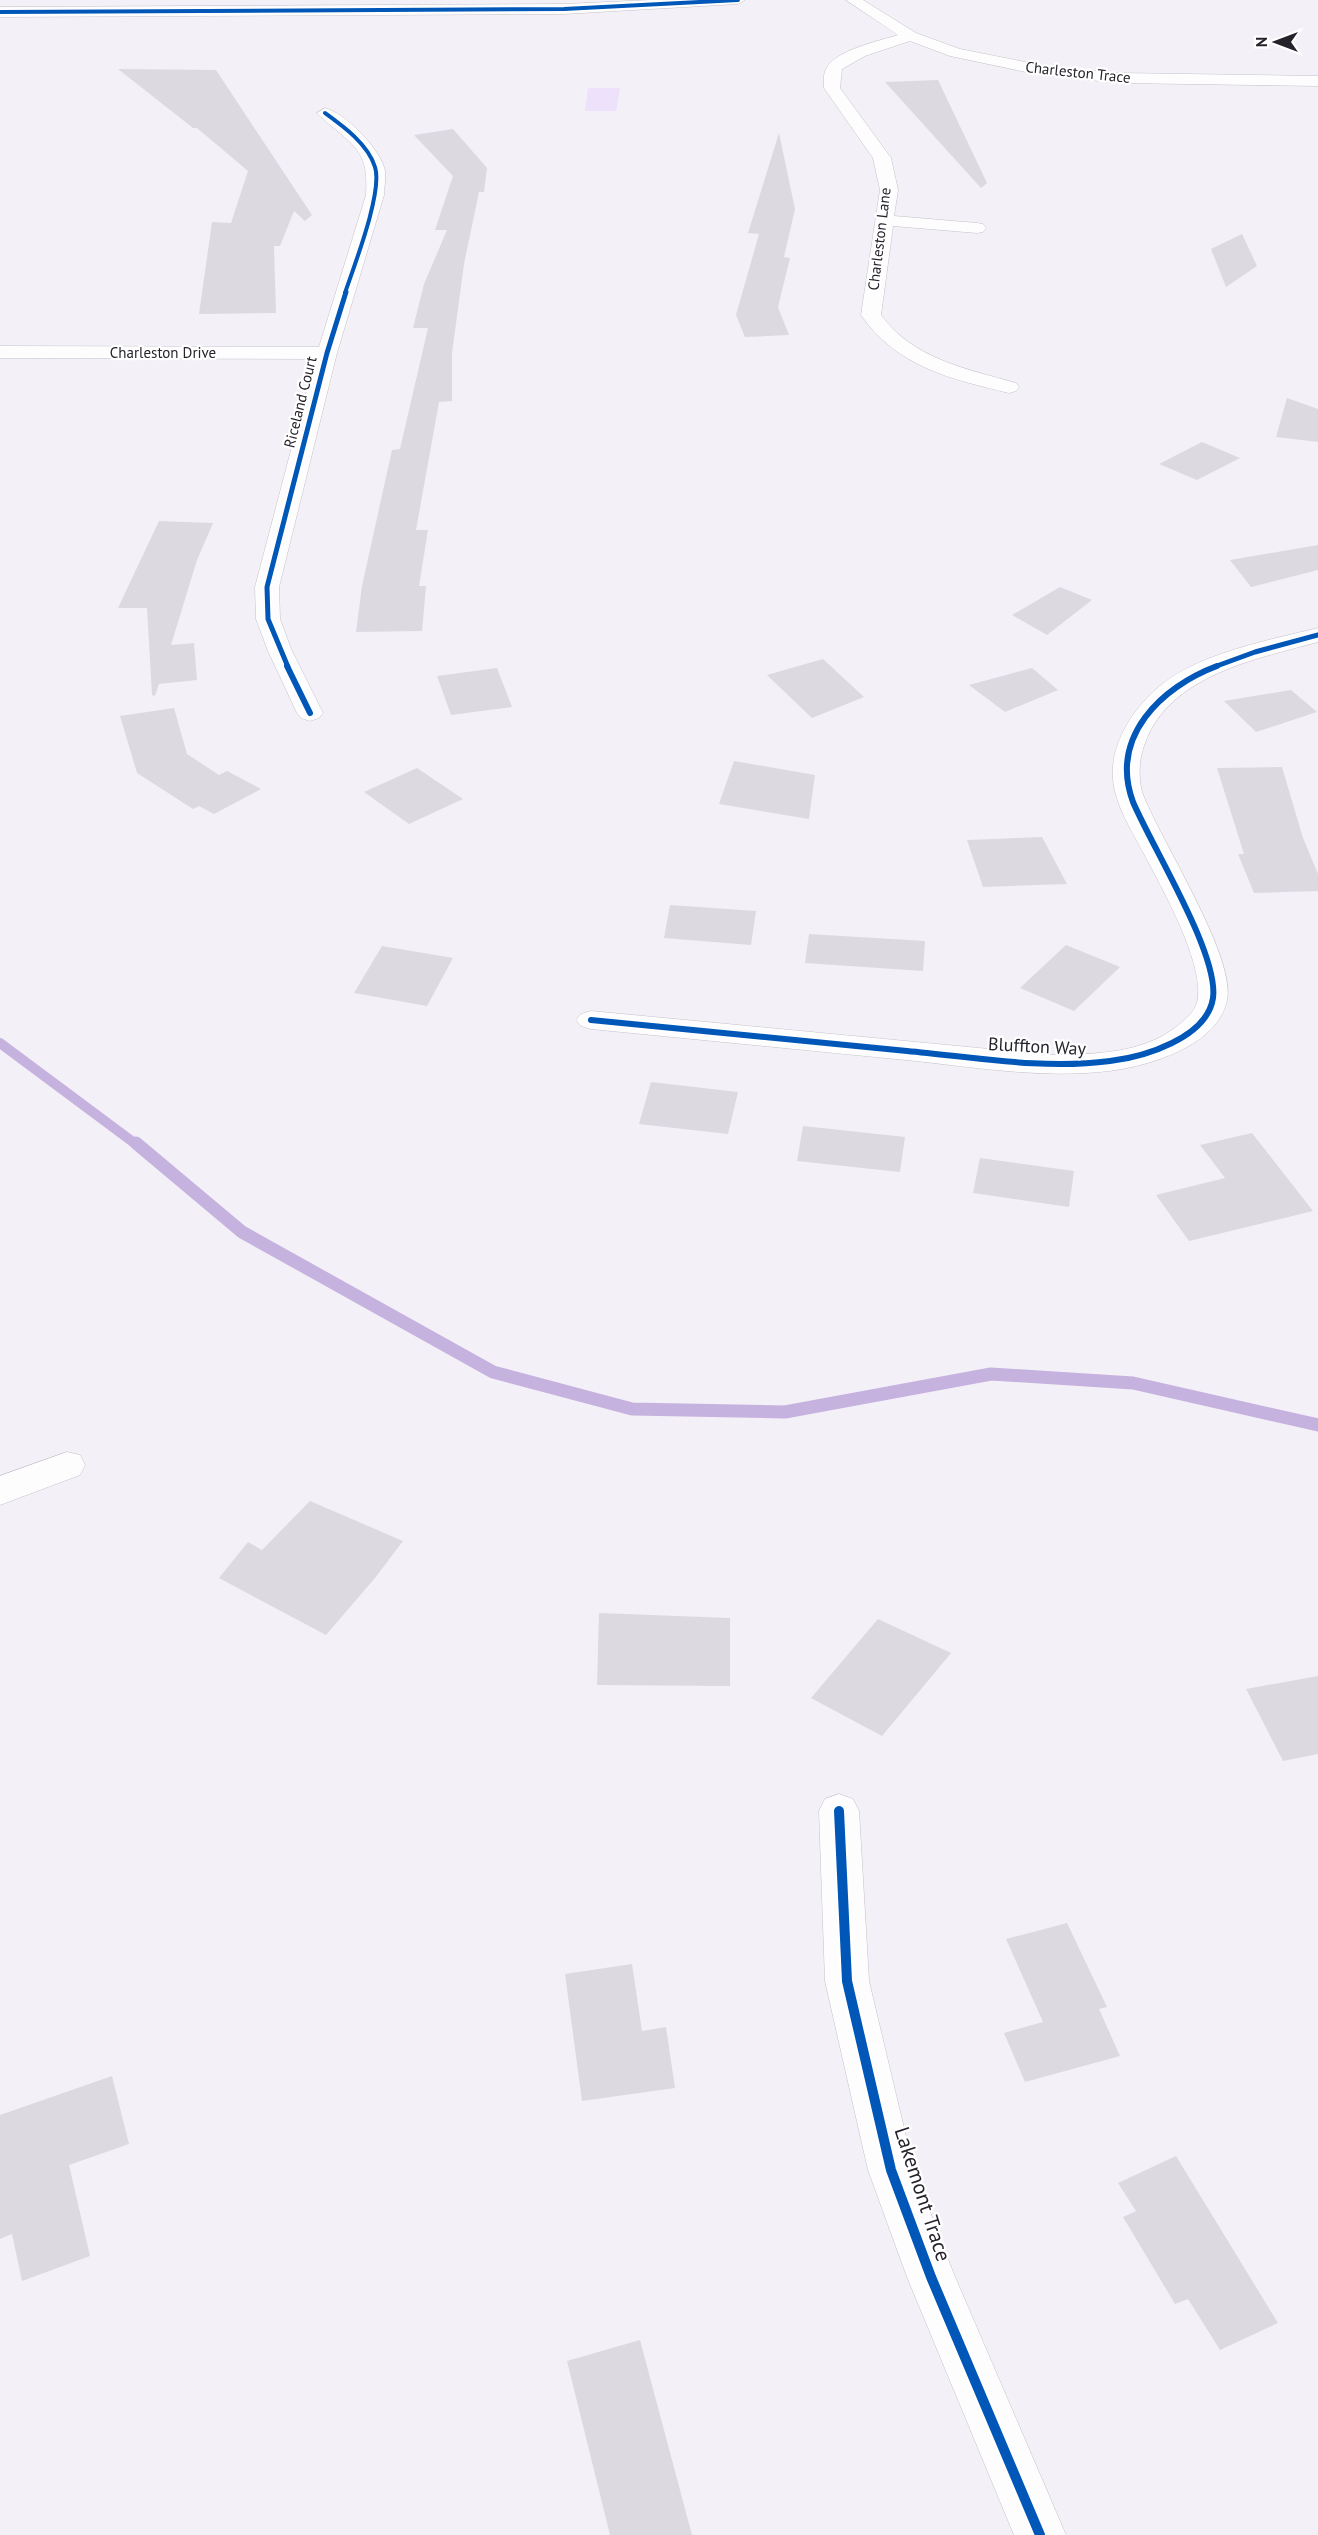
<svg xmlns="http://www.w3.org/2000/svg" width="1318" height="2535" font-family="'PT Sans',sans-serif">
  <rect width="100%" height="100%" fill="#f4f0f8"/>
  <!-- green -->
  <path fill="#ede1fb" d="M 588,88 L 620,88 L 616,111 L 585,111 Z"/>
  <g fill="none" stroke-linecap="round" stroke-linejoin="round">
    <!-- stream-far1 -->
    <path stroke="#c6b2de" stroke-width="10" d="M 0,1043 L 137,1145"/>
    <!-- stream -->
    <path stroke="#c6b2de" stroke-width="13" d="M 136,1143 L 242,1232 L 493,1372 L 632,1409 L 785,1412 L 991,1374 L 1133,1383 L 1318,1425"/>
  </g>
  <!-- building -->
  <g fill="#ddd9e1">
    <path d="M 118,69 L 216,70 L 312,215 L 305,221 L 294,211 L 280,246 L 274,246 L 276,313 L 199,314 L 212,222 L 231,223 L 248,171 L 197,128 L 193,128 Z"/>
    <path d="M 938,80 L 987,183 L 981,188 L 885,82 Z"/>
    <path d="M 453,129 L 487,168 L 484,192 L 479,192 L 464,264 L 452,353 L 452,401 L 439,402 L 416,530 L 428,530 L 419,586 L 426,586 L 422,631 L 356,632 L 362,586 L 392,450 L 400,449 L 428,328 L 413,328 L 424,284 L 447,230 L 435,230 L 453,176 L 414,135 Z"/>
    <path d="M 779,133 L 795,209 L 784,257 L 790,258 L 778,307 L 789,335 L 745,337 L 736,315 L 759,234 L 748,233 Z"/>
    <path d="M 1242,234 L 1257,266 L 1226,287 L 1211,249 Z"/>
    <path d="M 1287,398 L 1318,409 L 1318,442 L 1276,437 Z"/>
    <path d="M 1202,442 L 1240,458 L 1197,480 L 1159,464 Z"/>
    <path d="M 159,521 L 213,523 L 197,560 L 171,645 L 194,643 L 197,680 L 159,684 L 155,696 L 152,695 L 147,608 L 118,608 Z"/>
    <path d="M 1318,545 L 1318,570 L 1251,587 L 1230,560 Z"/>
    <path d="M 1060,587 L 1092,600 L 1047,635 L 1012,615 Z"/>
    <path d="M 823,659 L 864,697 L 812,718 L 767,675 Z"/>
    <path d="M 497,668 L 512,707 L 451,715 L 437,676 Z"/>
    <path d="M 1032,668 L 1058,690 L 1005,712 L 969,685 Z"/>
    <path d="M 1291,690 L 1317,712 L 1256,732 L 1224,701 Z"/>
    <path d="M 174,708 L 187,754 L 219,775 L 227,771 L 261,789 L 214,814 L 199,806 L 193,809 L 137,773 L 120,716 Z"/>
    <path d="M 734,761 L 815,775 L 809,819 L 719,804 Z"/>
    <path d="M 1282,767 L 1303,838 L 1318,874 L 1318,891 L 1254,893 L 1238,854 L 1244,854 L 1217,768 Z"/>
    <path d="M 417,768 L 463,799 L 409,824 L 364,792 Z"/>
    <path d="M 1042,837 L 1067,884 L 983,887 L 967,840 Z"/>
    <path d="M 670,905 L 756,911 L 751,945 L 664,938 Z"/>
    <path d="M 809,934 L 925,941 L 923,971 L 805,963 Z"/>
    <path d="M 1066,945 L 1120,967 L 1074,1011 L 1020,988 Z"/>
    <path d="M 382,946 L 453,958 L 427,1006 L 354,993 Z"/>
    <path d="M 651,1082 L 738,1092 L 728,1134 L 639,1124 Z"/>
    <path d="M 803,1126 L 905,1137 L 900,1172 L 797,1161 Z"/>
    <path d="M 1252,1133 L 1313,1211 L 1189,1241 L 1156,1195 L 1225,1178 L 1200,1145 Z"/>
    <path d="M 980,1158 L 1074,1171 L 1069,1207 L 973,1193 Z"/>
    <path d="M 310,1501 L 403,1541 L 375,1578 L 326,1635 L 219,1578 L 248,1542 L 262,1550 Z"/>
    <path d="M 599,1613 L 730,1618 L 730,1686 L 597,1685 Z"/>
    <path d="M 878,1619 L 951,1653 L 882,1736 L 811,1698 Z"/>
    <path d="M 1318,1676 L 1318,1754 L 1283,1761 L 1246,1689 Z"/>
    <path d="M 1067,1923 L 1107,2007 L 1099,2009 L 1120,2056 L 1025,2082 L 1004,2033 L 1043,2022 L 1006,1939 Z"/>
    <path d="M 632,1964 L 642,2031 L 666,2027 L 675,2088 L 582,2101 L 565,1974 Z"/>
    <path d="M 112,2076 L 129,2144 L 69,2165 L 90,2256 L 22,2281 L 12,2234 L 0,2239 L 0,2115 Z"/>
    <path d="M 1176,2156 L 1278,2323 L 1220,2350 L 1188,2299 L 1175,2304 L 1123,2217 L 1136,2211 L 1118,2183 Z"/>
    <path d="M 640,2340 L 692,2535 L 610,2535 L 567,2361 Z"/>
  </g>
  <g fill="none" stroke-linecap="round" stroke-linejoin="round">
    <!-- minor casing -->
    <g stroke="#c5c1c9" stroke-width="1">
      <g id="minor">
        <path d="M 651,0 L 745,0 L 738,4 L 564,14 L 0,17 L 0,7 L 564,4 Z"/>
        <path d="M 846,0 L 863,0 L 916,33 L 960,49 L 1040,65 L 1119,73 L 1318,76 L 1318,86 L 1119,83 L 1040,75 L 950,56 L 910,41 L 865,56 L 842,69 L 840,88 L 891,158 L 898,190 L 894,216 L 977,223 L 983,224 L 986,228 L 983,232 L 977,233 L 893,226 L 881,315 C 913,359 967,369 1016,383 L 1019,387 L 1016,391 L 1009,393 C 951,379 897,367 861,315 L 880,190 L 873,158 L 824,88 C 824,82 823,75 826,69 C 835,50 879,41 898,35 Z"/>
        <path d="M 325,108 C 345,113 378,147 384,167 C 387,176 384,186 384,195 L 337,353 L 279,587 L 280,619 L 292,651 L 323,713 L 319,718 L 310,721 L 301,718 L 297,713 L 268,651 L 256,619 L 255,587 L 315,359 L 0,358 L 0,346 L 319,347 L 366,195 C 368,160 362,151 335,129 C 329,124 322,119 317,113 Z"/>
        <path d="M 1318,628 L 1318,642 C 1256,659 1170,675 1145,743 C 1139,759 1138,775 1142,792 C 1160,840 1236,956 1227,1000 C 1218,1046 1149,1066 1109,1071 C 1042,1079 974,1067 906,1060 C 801,1050 696,1039 591,1029 L 581,1026 L 576,1020 L 581,1014 L 591,1011 L 1052,1055 C 1097,1054 1145,1054 1181,1023 C 1189,1016 1197,1009 1198,997 C 1202,959 1162,888 1144,854 C 1132,831 1115,805 1113,779 C 1110,743 1134,707 1161,685 C 1201,653 1269,640 1318,628 Z"/>
        <path d="M 67,1452 L 80,1455 L 85,1465 L 80,1475 L 0,1505 L 0,1476 Z"/>
        <path d="M 839,1794 L 853,1799 L 859,1811 L 869,1981 L 914,2170 L 953,2272 L 1066,2535 L 1014,2535 L 907,2277 L 868,2170 L 825,1981 L 819,1811 L 825,1799 Z"/>
      </g>
    </g>
    <!-- minor -->
    <use href="#minor" fill="#fdfdfe" fill-rule="evenodd"/>
    <!-- cycleway-far3 casing -->
    <g stroke="#fff" stroke-width="6">
      <g id="cycleway-far3">
        <path d="M 0,12 L 564,9 L 738,0"/>
        <path d="M 325,113 C 343,126 368,144 375,167 C 383,192 354,266 345,293"/>
      </g>
    </g>
    <!-- cycleway-far2 casing -->
    <g stroke="#fff" stroke-width="8">
      <g id="cycleway-far2">
        <path d="M 288,667 L 268,619 L 267,587 L 327,353 L 346,292"/>
        <path d="M 1214,667 L 1255,652 L 1318,635"/>
      </g>
    </g>
    <!-- cycleway-far1 casing -->
    <g stroke="#fff" stroke-width="9">
      <g id="cycleway-far1">
        <path d="M 287,666 L 310,713"/>
        <path d="M 591,1020 C 696,1030 802,1041 907,1051 C 974,1057 1043,1070 1110,1061 C 1144,1057 1207,1038 1213,998 C 1219,954 1152,847 1133,802 C 1109,737 1161,687 1217,666"/>
      </g>
    </g>
    <!-- cycleway casing -->
    <g stroke="#fff" stroke-width="14">
      <path id="cycleway" d="M 839,1811 L 847,1981 L 891,2170 L 931,2277 L 1040,2535"/>
    </g>
    <!-- cycleway-far3 -->
    <use href="#cycleway-far3" stroke="#0057b8" stroke-width="4"/>
    <!-- cycleway-far2 -->
    <use href="#cycleway-far2" stroke="#0057b8" stroke-width="5"/>
    <!-- cycleway-far1 -->
    <use href="#cycleway-far1" stroke="#0057b8" stroke-width="6"/>
    <!-- cycleway -->
    <use href="#cycleway" stroke="#0057b8" stroke-width="10"/>
  </g>
  <g text-anchor="middle" dominant-baseline="central" stroke-width="4.5" stroke-linejoin="round" paint-order="stroke">
    <!-- far-street labels -->
    <g font-size="15" fill="#26222b" stroke="#fff">
      <text transform="translate(1078 72) rotate(6)">Charleston Trace</text>
      <text transform="translate(879 239) rotate(-83)">Charleston Lane</text>
      <text x="163" y="352">Charleston Drive</text>
      <text transform="translate(300 402) rotate(-76)">Riceland Court</text>
    </g>
    <!-- street labels -->
    <g font-size="18" fill="#26222b" stroke="#fff">
      <text transform="translate(1037 1046) rotate(3)">Bluffton Way</text>
    </g>
    <!-- near-street labels -->
    <g font-size="21" fill="#26222b" stroke="#fff">
      <text transform="translate(923 2194) rotate(72)">Lakemont Trace</text>
    </g>
  </g>
  <!-- north arrow -->
  <g transform="translate(1276 42) rotate(270)" stroke="#ffffff" stroke-width="4.5" paint-order="stroke">
  <path d="M0-4.5L10 22L0 15L-10 22Z" fill="#26222b"/>
  <text y="-9" font-size="16" font-weight="bold" text-anchor="middle" fill="#26222b">N</text>
  </g>
</svg>
